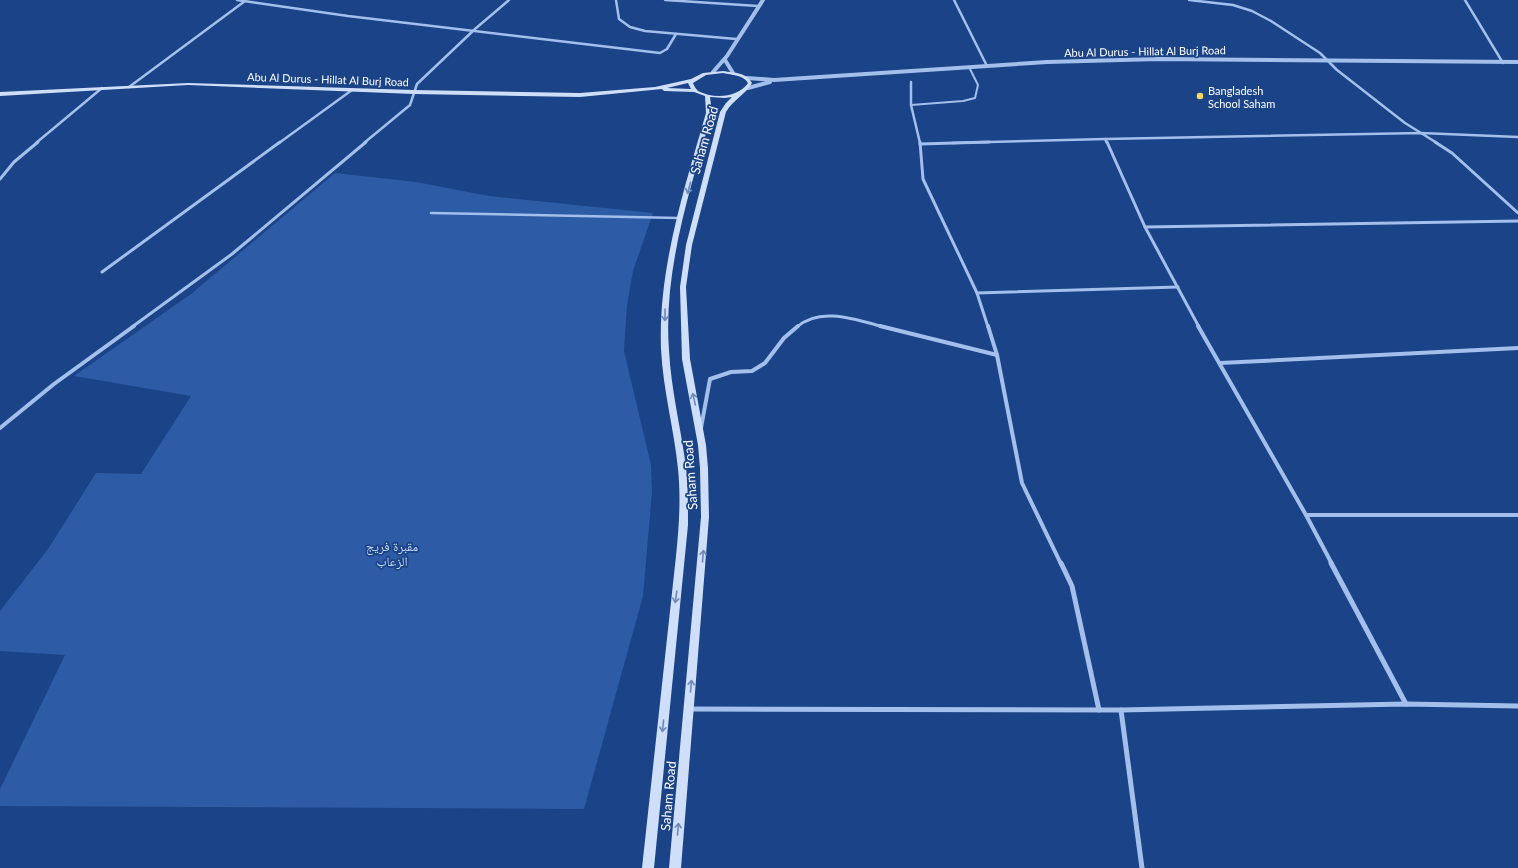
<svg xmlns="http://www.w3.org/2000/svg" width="1518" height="868" font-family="Lato,'Noto Naskh Arabic',sans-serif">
  <rect width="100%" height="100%" fill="#1b4387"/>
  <!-- green -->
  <path fill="#2e5ba5" d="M 335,173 L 416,182 L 489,196 L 653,213 L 633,271 L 627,305 L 624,351 L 651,465 L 652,492 L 643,596 L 584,809 L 0,806 L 0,789 L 65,655 L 0,651 L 0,611 L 48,549 L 96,473 L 141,474 L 191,396 L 74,376 L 191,294 Z"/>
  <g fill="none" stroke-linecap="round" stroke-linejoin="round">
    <!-- service-far1 -->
    <path stroke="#a3bfec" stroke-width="2" d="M 911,105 L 963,101 L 975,98 L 978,85 L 969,67"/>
    <!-- service -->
    <path stroke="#a3bfec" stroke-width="2.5" d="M 431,213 L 679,218"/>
    <!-- minor-far3 -->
    <g stroke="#a3bfec" stroke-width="2.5">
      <path d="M 237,0 L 348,16 L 660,53 L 667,49 L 676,34"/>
      <path d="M 616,0 L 619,19 L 630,27 L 645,31 L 736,39"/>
      <path d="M 665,0 L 758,6"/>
      <path d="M 954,0 L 987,66"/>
      <path d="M 1189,0 L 1233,5 L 1252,11 L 1271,21 L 1320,53 L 1337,70 L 1405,123 L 1437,143"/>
      <path d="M 1465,0 L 1503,63"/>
      <path d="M 911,82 L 911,105 L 920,143"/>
      <path d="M 129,87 L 245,1"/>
      <path d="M 36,143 L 102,88"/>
      <path d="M 279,143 L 352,90"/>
      <path d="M 364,143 L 410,105 L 417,84 L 475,29 L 509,0"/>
      <path d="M 952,143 L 1105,139"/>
      <path d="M 1107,143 L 1105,139 L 1421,133 L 1518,137"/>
    </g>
    <!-- minor-far2 -->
    <g stroke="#a3bfec" stroke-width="3">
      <path d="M 920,142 L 923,179 L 977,293 L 988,327"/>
      <path d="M 1107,142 L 1145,227 L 1199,327"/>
      <path d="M 1435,142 L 1452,153 L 1518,213"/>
      <path d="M 920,144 L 989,142"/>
      <path d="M 0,179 L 14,162 L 38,142"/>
      <path d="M 1145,227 L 1518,221"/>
      <path d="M 102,272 L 280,142"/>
      <path d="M 977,293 L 1178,287"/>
      <path d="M 132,327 L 232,254 L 366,142"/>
      <path d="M 797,327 C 820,306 857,320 884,327"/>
    </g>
    <!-- minor-far1 -->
    <g stroke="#a3bfec" stroke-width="4">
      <path d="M 880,326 L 997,355 L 1022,483 L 1061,564"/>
      <path d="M 988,326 L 997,355"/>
      <path d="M 1198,326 L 1306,515"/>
      <path d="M 1220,363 L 1518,348"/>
      <path d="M 0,428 L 54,384 L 134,326"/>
      <path d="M 701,428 L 710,379 L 731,372 L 752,371 L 765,363 L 784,338 L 798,326"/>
      <path d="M 1332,564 L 1306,515 L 1518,515"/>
    </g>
    <!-- minor -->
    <g stroke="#a3bfec" stroke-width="5">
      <path d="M 1061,563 L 1072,586 L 1099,710"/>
      <path d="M 1331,563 L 1406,704"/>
      <path d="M 689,709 L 1121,710 L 1406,704 L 1518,706"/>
      <path d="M 1121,710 L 1142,868"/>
    </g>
    <!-- tertiary -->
    <g stroke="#a3bfec" stroke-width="4">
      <path d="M 725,60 L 733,73"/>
      <path d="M 713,72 L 727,56 L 763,0"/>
      <path d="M 747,78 L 774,80 L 1047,62 L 1159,59 L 1518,62"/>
      <path d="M 748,88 L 770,82"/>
    </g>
    <!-- secondary -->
    <path fill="#cfdef9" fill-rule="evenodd" d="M 723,71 C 735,73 746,72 752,83 C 745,95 733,100 726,112 L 692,245 L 686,287 L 690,359 L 706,445 L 708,468 L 709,517 L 681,868 L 669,868 L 701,517 L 700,468 L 698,445 L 682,359 L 680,287 L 686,245 L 720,112 L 726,103 L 732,97 L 725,98 L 710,97 L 712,113 C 690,190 663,270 669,350 C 671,390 681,428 686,467 C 688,486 688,506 688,525 L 654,868 L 642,868 L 676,556 C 679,527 681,498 678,469 C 674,429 663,390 661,349 C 658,268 684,190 706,113 L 705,96 L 694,92 L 664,91 L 662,89 L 580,97 L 414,94 L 188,85 L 0,96 L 0,92 L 188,83 L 414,90 L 580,93 L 655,87 L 691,79 L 703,73 ZM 723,73 C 732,75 743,75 748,83 C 738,98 713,99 698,91 C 696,89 694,86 693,83 L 706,75 ZM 688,83 L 691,89 L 667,88 Z"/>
  </g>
  <!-- one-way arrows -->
  <defs><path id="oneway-shaft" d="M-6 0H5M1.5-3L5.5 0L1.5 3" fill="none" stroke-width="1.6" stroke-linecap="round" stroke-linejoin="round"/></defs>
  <g stroke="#6c89ba">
    <use href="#oneway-shaft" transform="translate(689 188) rotate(105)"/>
    <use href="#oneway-shaft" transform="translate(665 315) rotate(90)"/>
    <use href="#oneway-shaft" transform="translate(694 399) rotate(-103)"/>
    <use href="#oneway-shaft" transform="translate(703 556) rotate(-85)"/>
    <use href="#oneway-shaft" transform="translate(676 597) rotate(98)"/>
    <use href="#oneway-shaft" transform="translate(691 686) rotate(-85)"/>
    <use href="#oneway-shaft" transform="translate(663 726) rotate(96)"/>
    <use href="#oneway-shaft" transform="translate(678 829) rotate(-85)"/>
  </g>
  <!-- markers -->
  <circle fill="#fdda60" stroke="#1b4387" stroke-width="1.5" cx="1200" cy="96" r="4"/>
  <g text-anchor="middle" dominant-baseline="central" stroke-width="3.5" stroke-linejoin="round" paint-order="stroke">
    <!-- far-street labels -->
    <g font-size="11" fill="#fff" stroke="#1b4387">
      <text transform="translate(1145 51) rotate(-1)">Abu Al Durus - Hillat Al Burj Road</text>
      <text transform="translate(328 79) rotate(2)">Abu Al Durus - Hillat Al Burj Road</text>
    </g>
    <!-- far-poi labels -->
    <g font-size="11" fill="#fff" stroke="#1b4387" text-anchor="start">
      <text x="1208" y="90">Bangladesh<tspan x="1208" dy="13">School Saham</tspan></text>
    </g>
    <!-- street labels -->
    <g font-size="13" fill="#fff" stroke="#1b4387">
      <text transform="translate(704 140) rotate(-74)">Saham Road</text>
      <text transform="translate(690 475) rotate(-94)">Saham Road</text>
      <text transform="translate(668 796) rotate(-85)">Saham Road</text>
    </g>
    <!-- park labels -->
    <g font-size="13" fill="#c8dbf9" stroke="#1b4387">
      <text x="392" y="546">مقبرة فريج<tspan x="392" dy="15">الزعاب</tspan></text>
    </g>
  </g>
</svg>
